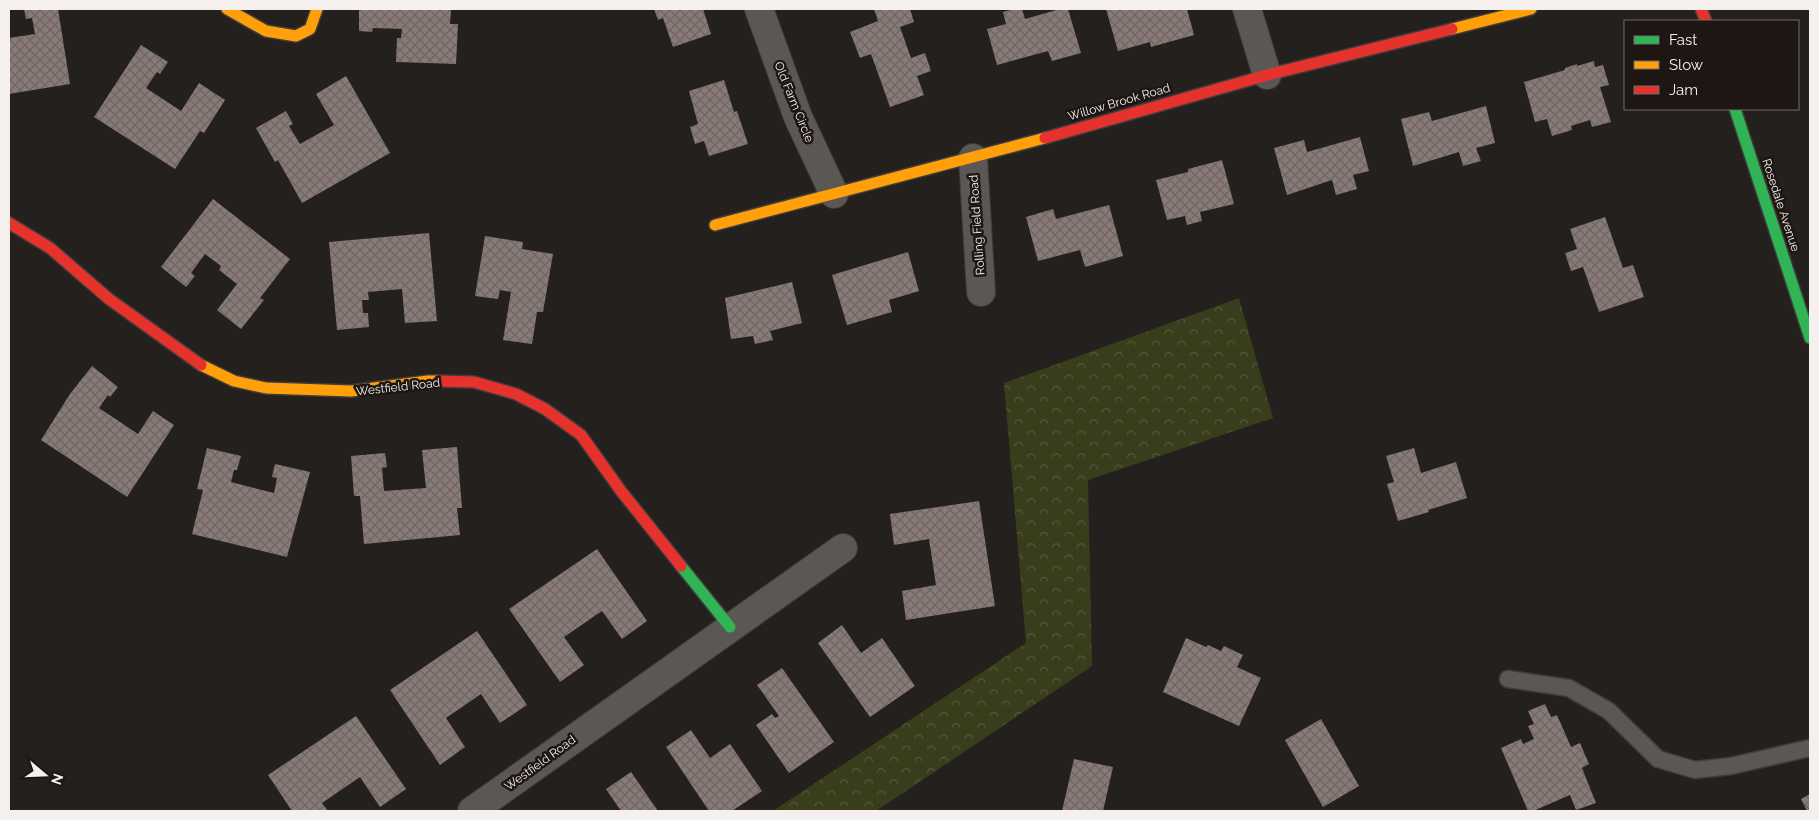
<svg xmlns="http://www.w3.org/2000/svg" width="1819" height="820" font-family="Raleway,sans-serif">
  <defs>
    <pattern id="forest-crowns" width="20" height="18" patternUnits="userSpaceOnUse" patternTransform="scale(1.25)"><rect width="20" height="18" fill="#383d1b"/><path d="M2 6a3 3 0 1 1 6 0M12 15a3 3 0 1 1 6 0" fill="none" stroke="#55593c"/></pattern>
    <pattern id="building-cross-hatch" width="8" height="8" patternUnits="userSpaceOnUse" patternTransform="scale(1.25)"><rect width="8" height="8" fill="#877a77"/><path d="M0 0l8 8M0 8l8-8" fill="none" stroke="#6f6664"/></pattern>
  </defs>
  <rect width="100%" height="100%" fill="#24201e"/>
  <!-- forest -->
  <path fill="url(#forest-crowns)" d="M 1239,298 L 1273,418 L 1088,480 L 1092,666 L 876,811 L 773,811 L 1026,643 L 1004,383 Z"/>
  <!-- building -->
  <g fill="url(#building-cross-hatch)">
    <path d="M 24,9 L 58,9 L 70,84 L 9,94 L 9,38 L 35,34 L 32,18 L 26,19 Z"/>
    <path d="M 359,9 L 451,9 L 450,24 L 458,24 L 456,64 L 396,62 L 397,38 L 401,38 L 402,29 L 373,28 L 372,32 L 359,31 Z"/>
    <path d="M 654,9 L 703,9 L 711,34 L 673,47 L 663,18 L 658,20 Z"/>
    <path d="M 874,9 L 910,9 L 914,22 L 900,27 L 911,58 L 925,53 L 931,71 L 917,76 L 924,95 L 890,107 L 871,54 L 860,58 L 850,32 L 878,21 Z"/>
    <path d="M 1014,9 L 1022,9 L 1025,19 L 1060,9 L 1068,9 L 1081,53 L 1052,61 L 1048,51 L 997,65 L 987,29 L 1006,24 L 1003,12 Z"/>
    <path d="M 1106,9 L 1187,9 L 1194,35 L 1151,47 L 1150,42 L 1118,51 Z"/>
    <path d="M 141,45 L 168,62 L 160,74 L 157,72 L 146,88 L 181,111 L 199,83 L 225,100 L 204,133 L 200,131 L 175,169 L 94,117 Z"/>
    <path d="M 1594,61 L 1595,67 L 1603,65 L 1609,85 L 1600,87 L 1611,122 L 1592,127 L 1590,120 L 1571,126 L 1572,130 L 1552,136 L 1547,119 L 1535,122 L 1524,82 L 1565,70 L 1565,68 L 1577,64 L 1577,66 Z"/>
    <path d="M 346,76 L 390,153 L 302,203 L 278,160 L 275,162 L 256,128 L 286,111 L 293,124 L 289,126 L 300,144 L 334,125 L 316,94 Z"/>
    <path d="M 724,80 L 734,112 L 737,111 L 748,144 L 709,156 L 704,141 L 695,144 L 690,127 L 698,124 L 689,91 Z"/>
    <path d="M 1486,106 L 1495,143 L 1476,148 L 1481,161 L 1463,166 L 1459,152 L 1413,166 L 1401,119 L 1429,112 L 1432,121 Z"/>
    <path d="M 1360,137 L 1369,171 L 1353,175 L 1357,189 L 1336,195 L 1332,180 L 1287,195 L 1274,148 L 1304,140 L 1307,152 Z"/>
    <path d="M 1222,160 L 1234,204 L 1200,212 L 1202,221 L 1187,225 L 1185,216 L 1167,220 L 1156,180 L 1188,172 L 1188,169 Z"/>
    <path d="M 213,199 L 290,259 L 260,298 L 264,300 L 241,329 L 217,310 L 237,284 L 219,270 L 221,266 L 205,254 L 191,273 L 195,276 L 186,287 L 161,267 Z"/>
    <path d="M 1109,205 L 1123,256 L 1085,267 L 1080,250 L 1038,261 L 1026,217 L 1053,209 L 1056,219 Z"/>
    <path d="M 1605,217 L 1623,268 L 1633,265 L 1644,297 L 1599,312 L 1583,267 L 1571,271 L 1565,253 L 1577,249 L 1570,229 Z"/>
    <path d="M 429,233 L 437,321 L 405,323 L 402,289 L 368,292 L 369,300 L 362,300 L 363,313 L 368,313 L 369,327 L 337,330 L 329,242 Z"/>
    <path d="M 485,236 L 523,242 L 522,249 L 553,254 L 543,312 L 537,312 L 532,344 L 503,340 L 511,292 L 500,290 L 498,299 L 475,296 Z"/>
    <path d="M 908,252 L 919,291 L 889,300 L 892,312 L 847,325 L 832,275 Z"/>
    <path d="M 792,282 L 802,323 L 770,331 L 773,340 L 755,344 L 753,336 L 731,339 L 725,298 Z"/>
    <path d="M 92,366 L 118,387 L 110,397 L 108,395 L 99,408 L 138,434 L 153,411 L 174,425 L 127,497 L 41,440 L 70,394 Z"/>
    <path d="M 457,447 L 462,508 L 457,508 L 460,535 L 364,544 L 360,496 L 354,496 L 351,456 L 385,453 L 387,467 L 382,468 L 384,491 L 426,488 L 422,450 Z"/>
    <path d="M 207,448 L 241,456 L 237,470 L 234,470 L 231,482 L 274,493 L 277,478 L 272,477 L 275,464 L 310,472 L 287,557 L 192,534 L 203,490 L 197,489 Z"/>
    <path d="M 1414,448 L 1421,473 L 1456,462 L 1467,498 L 1428,510 L 1429,512 L 1398,521 L 1387,484 L 1394,482 L 1386,456 Z"/>
    <path d="M 979,501 L 995,606 L 906,620 L 902,591 L 936,585 L 929,539 L 894,545 L 890,514 Z"/>
    <path d="M 597,549 L 647,621 L 622,639 L 602,611 L 564,637 L 584,665 L 560,682 L 509,609 Z"/>
    <path d="M 842,625 L 861,653 L 882,638 L 915,686 L 870,717 L 818,643 Z"/>
    <path d="M 477,631 L 527,705 L 500,723 L 481,694 L 446,718 L 465,747 L 440,765 L 390,690 Z"/>
    <path d="M 1186,638 L 1206,647 L 1208,645 L 1221,651 L 1224,646 L 1243,655 L 1237,667 L 1261,678 L 1239,726 L 1163,692 Z"/>
    <path d="M 782,668 L 834,742 L 789,773 L 756,725 L 772,714 L 775,718 L 779,716 L 757,685 Z"/>
    <path d="M 1545,704 L 1551,717 L 1557,715 L 1571,747 L 1580,743 L 1589,764 L 1582,768 L 1596,803 L 1576,810 L 1570,795 L 1533,811 L 1528,811 L 1501,748 L 1521,739 L 1523,744 L 1534,739 L 1528,726 L 1534,724 L 1528,711 Z"/>
    <path d="M 356,716 L 406,789 L 380,807 L 360,777 L 322,803 L 328,811 L 292,811 L 268,775 Z"/>
    <path d="M 1321,719 L 1359,786 L 1323,807 L 1285,740 Z"/>
    <path d="M 691,730 L 710,758 L 730,744 L 762,791 L 732,811 L 709,811 L 666,747 Z"/>
    <path d="M 1074,759 L 1113,767 L 1103,811 L 1062,811 Z"/>
    <path d="M 631,772 L 658,811 L 621,811 L 606,789 Z"/>
    <path d="M 1810,794 L 1810,811 L 1807,811 L 1801,799 Z"/>
  </g>
  <g fill="none" stroke-linecap="round" stroke-linejoin="round">
    <!-- lane casing -->
    <g stroke="#3f3c39" stroke-width="19">
      <path id="lane" d="M 1508,679 L 1569,688 L 1609,711 L 1658,759 L 1695,770 L 1731,766 L 1810,748"/>
    </g>
    <!-- street casing -->
    <g stroke="#3f3c39" stroke-width="30">
      <g id="street">
        <path d="M 759,9 L 798,117 L 834,194"/>
        <path d="M 1247,9 L 1267,75"/>
        <path d="M 973,158 L 981,292"/>
        <path d="M 472,811 L 843,548"/>
      </g>
    </g>
    <!-- fast casing -->
    <g stroke="#3f3c39" stroke-width="14">
      <g id="fast">
        <path d="M 1735,109 L 1810,338"/>
        <path d="M 681,566 L 730,627"/>
      </g>
    </g>
    <!-- slow casing -->
    <g stroke="#3f3c39" stroke-width="14">
      <g id="slow">
        <path d="M 227,9 L 266,31 L 296,36 L 310,29 L 317,9"/>
        <path d="M 1452,29 L 1531,9"/>
        <path d="M 715,225 L 1045,138"/>
        <path d="M 201,365 L 234,381 L 266,388 L 351,391 L 428,381 L 438,381"/>
      </g>
    </g>
    <!-- jam casing -->
    <g stroke="#3f3c39" stroke-width="14">
      <g id="jam">
        <path d="M 1701,9 L 1706,21"/>
        <path d="M 1045,138 L 1267,75 L 1452,29"/>
        <path d="M 9,223 L 50,248 L 109,299 L 201,365"/>
        <path d="M 438,381 L 474,382 L 516,394 L 545,409 L 581,435 L 621,491 L 681,566"/>
      </g>
    </g>
    <!-- lane -->
    <use href="#lane" stroke="#5a5755" stroke-width="16"/>
    <!-- street -->
    <use href="#street" stroke="#5a5755" stroke-width="28"/>
    <!-- fast -->
    <use href="#fast" stroke="#30b455" stroke-width="11"/>
    <!-- slow -->
    <use href="#slow" stroke="#ff9f0a" stroke-width="11"/>
    <!-- jam -->
    <use href="#jam" stroke="#e5322d" stroke-width="11"/>
  </g>
  <g text-anchor="middle" dominant-baseline="central" stroke-width="5" stroke-linejoin="round" paint-order="stroke">
    <!-- street labels -->
    <g font-size="12" fill="#f5f0ed" stroke="#1d1613">
      <text transform="translate(794 102) rotate(68)">Old Farm Circle</text>
      <text transform="translate(1119 102) rotate(-16)">Willow Brook Road</text>
      <text transform="translate(1781 205) rotate(72)">Rosedale Avenue</text>
      <text transform="translate(977 225) rotate(-94)">Rolling Field Road</text>
      <text transform="translate(398 387) rotate(-6)">Westfield Road</text>
      <text transform="translate(540 763) rotate(-36)">Westfield Road</text>
    </g>
  </g>
  <!-- border -->
  <rect width="1819" height="820" fill="none" stroke="#f5f0ed" stroke-width="20"/>
  <!-- legend -->
  <rect x="1624" y="20" width="175" height="90" fill="#1d1613" stroke="#736d6a"/>
  <rect x="1634" y="36" width="25" height="8" fill="#30b455" stroke="#736d6a"/>
  <text x="1669" y="45" font-size="15" fill="#f5f0ed">Fast</text>
  <rect x="1634" y="61" width="25" height="8" fill="#ff9f0a" stroke="#736d6a"/>
  <text x="1669" y="70" font-size="15" fill="#f5f0ed">Slow</text>
  <rect x="1634" y="86" width="25" height="8" fill="#e5322d" stroke="#736d6a"/>
  <text x="1669" y="95" font-size="15" fill="#f5f0ed">Jam</text>
  <!-- north arrow -->
  <g transform="translate(45 775) rotate(109)" stroke="#1d1613" stroke-width="4" paint-order="stroke">
  <path d="M0-4L9 19L0 12L-9 19Z" fill="#f5f0ed"/>
  <text y="-8" font-size="14" font-weight="bold" text-anchor="middle" fill="#f5f0ed">N</text>
  </g>
</svg>
